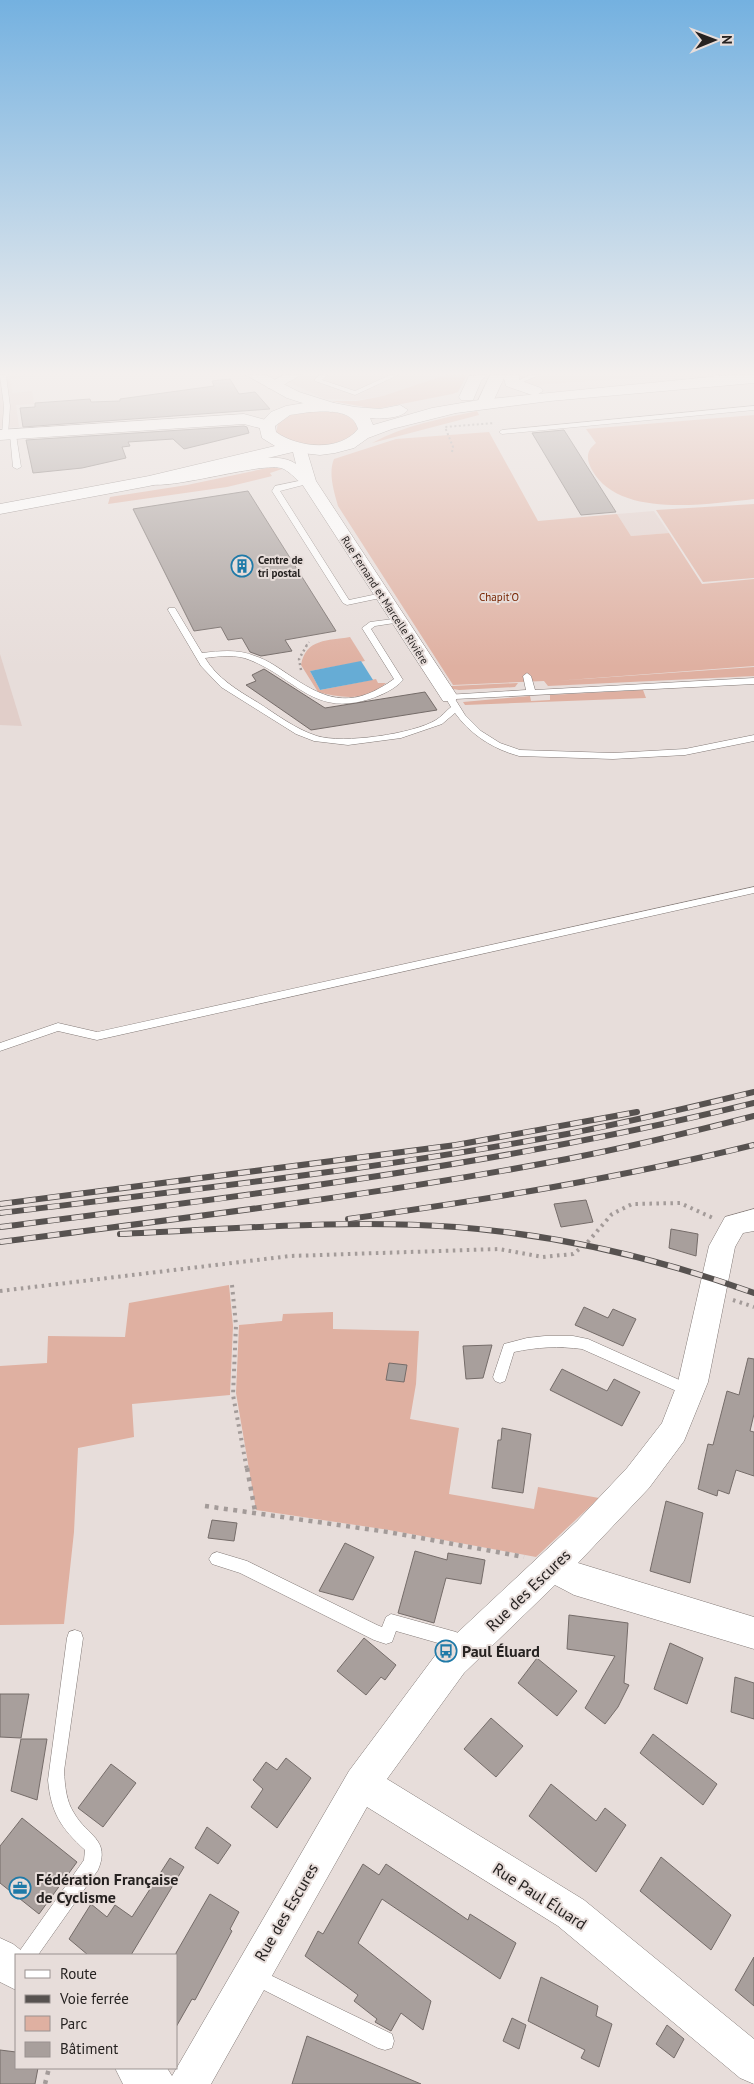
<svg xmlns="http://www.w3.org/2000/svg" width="754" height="2084" font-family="'PT Sans',sans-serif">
  <rect width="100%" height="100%" fill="#e7ddda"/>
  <!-- built -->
  <g fill="#e1cec9">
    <path d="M 0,375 L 55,375 L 11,378 L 12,393 L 32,391 L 34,404 L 16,405 L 19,427 L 0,428 Z"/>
    <path d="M 302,375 L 448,375 L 396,394 L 357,400 L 325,399 L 288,382 Z"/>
    <path d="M 515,375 L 667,375 L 536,385 L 520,383 Z"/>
    <path d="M 654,511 L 669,533 L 631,536 L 617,514 Z"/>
    <path d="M 0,654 L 22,726 L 0,725 Z"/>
  </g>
  <!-- green -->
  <g fill="#dfb0a1">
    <path d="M 446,375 L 467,375 L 458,392 L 452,394 L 376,409 L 331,401 L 357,401 L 383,396 Z"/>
    <path d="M 311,410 C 327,411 350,410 358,427 L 357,432 C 333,450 301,450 276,433 L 278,423 L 291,414 Z"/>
    <path d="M 477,411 L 479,415 L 372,443 C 405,425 440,419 477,411 Z"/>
    <path d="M 754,415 L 754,499 C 708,504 619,519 592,470 C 586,459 586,451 596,443 L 586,429 Z"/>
    <path d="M 489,432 L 538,521 L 617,514 L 631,536 L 669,533 L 702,584 L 754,579 L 754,666 L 555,681 L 754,667 L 754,676 L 548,686 L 544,681 L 453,685 L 338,506 C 334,492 328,473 334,459 L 396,439 Z"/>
    <path d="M 272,467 L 282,469 L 270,473 L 272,476 L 227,487 L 108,504 L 110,497 L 187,485 Z"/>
    <path d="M 754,504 L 754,578 L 703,582 L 656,510 Z"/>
    <path d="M 350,637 L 365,661 L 310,671 L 320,690 L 376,679 L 378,683 L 386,683 C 368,702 341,698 318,692 L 301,665 C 306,638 328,641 350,637 Z"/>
    <path d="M 518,683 L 515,687 L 459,690 L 453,689 L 451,686 Z"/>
    <path d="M 643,690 L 646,698 L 465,705 L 463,702 L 530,696 L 531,701 L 550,700 L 550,695 Z"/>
    <path d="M 229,1285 L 233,1326 L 230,1395 L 132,1404 L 134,1437 L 78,1448 L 74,1532 L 64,1624 L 0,1625 L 0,1366 L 47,1363 L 48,1336 L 125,1337 L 129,1303 Z"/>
    <path d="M 333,1312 L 333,1329 L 419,1331 L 416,1384 L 410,1419 L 459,1428 L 449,1494 L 534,1509 L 538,1487 L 599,1498 L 536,1557 L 389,1530 L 256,1510 L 236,1393 L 239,1325 L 282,1321 L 283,1314 Z"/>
  </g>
  <!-- water -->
  <path fill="#66acd5" d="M 361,661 L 373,680 L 320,690 L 310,671 Z"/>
  <!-- building -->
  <g fill="#a89f9c" stroke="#756c69">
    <path d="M 230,379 L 239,394 L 255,392 L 270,409 L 23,427 L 20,408 L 35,407 L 35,403 L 90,399 L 91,402 L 120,401 L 120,399 L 214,386 L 212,381 Z"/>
    <path d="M 244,426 L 247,427 L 249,433 L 184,449 L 173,439 L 128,442 L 130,446 L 122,447 L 126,458 L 82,468 L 33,473 L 26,440 Z"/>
    <path d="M 564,430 L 616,512 L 581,515 L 532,433 Z"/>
    <path d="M 248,491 L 336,631 L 285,640 L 292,651 L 261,656 L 250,652 L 242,638 L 228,640 L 221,627 L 194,631 L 133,509 Z"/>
    <path d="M 264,669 L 325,708 L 425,692 L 437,710 L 311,730 L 246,685 L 256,681 L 252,675 Z"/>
    <path d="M 586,1200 L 593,1222 L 561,1227 L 554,1204 Z"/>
    <path d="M 671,1229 L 698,1234 L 696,1256 L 669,1248 Z"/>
    <path d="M 584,1307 L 608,1318 L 613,1309 L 636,1319 L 623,1346 L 575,1325 Z"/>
    <path d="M 492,1345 L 483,1378 L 466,1379 L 463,1346 Z"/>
    <path d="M 748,1358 L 754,1359 L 754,1414 L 750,1431 L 754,1432 L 754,1476 L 736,1470 L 729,1494 L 718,1490 L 717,1496 L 698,1489 L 708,1444 L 713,1445 L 727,1391 L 739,1395 Z"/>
    <path d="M 389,1363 L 407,1365 L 404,1382 L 386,1380 Z"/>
    <path d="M 562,1369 L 607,1391 L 614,1379 L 640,1392 L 622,1426 L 550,1390 Z"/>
    <path d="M 502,1428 L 531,1434 L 523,1493 L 492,1488 L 498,1440 L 501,1440 Z"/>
    <path d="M 666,1501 L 703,1513 L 690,1583 L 650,1571 Z"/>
    <path d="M 212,1520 L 237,1523 L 234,1541 L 208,1538 Z"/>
    <path d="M 345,1543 L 374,1557 L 353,1600 L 319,1591 Z"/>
    <path d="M 415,1551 L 447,1560 L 448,1553 L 485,1560 L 481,1584 L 446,1578 L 434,1623 L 398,1613 Z"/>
    <path d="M 569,1615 L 628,1623 L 624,1683 L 629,1685 L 618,1707 L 605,1724 L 585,1708 L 615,1656 L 567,1649 Z"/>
    <path d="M 364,1638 L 396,1665 L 385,1680 L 381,1677 L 366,1695 L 337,1671 Z"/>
    <path d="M 670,1643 L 703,1658 L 687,1704 L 654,1689 Z"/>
    <path d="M 537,1658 L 577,1691 L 557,1716 L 518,1683 Z"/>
    <path d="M 735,1677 L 754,1683 L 754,1719 L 731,1712 Z"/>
    <path d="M 0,1694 L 29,1694 L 21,1738 L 0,1737 Z"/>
    <path d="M 491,1718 L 523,1746 L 496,1777 L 464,1749 Z"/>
    <path d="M 653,1734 L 717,1784 L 703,1805 L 640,1753 Z"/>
    <path d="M 21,1739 L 47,1739 L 37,1800 L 11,1791 Z"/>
    <path d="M 286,1758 L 311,1778 L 277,1828 L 251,1807 L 263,1789 L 253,1780 L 266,1762 L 277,1770 Z"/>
    <path d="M 111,1764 L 136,1783 L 103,1827 L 78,1808 Z"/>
    <path d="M 551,1784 L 596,1821 L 605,1808 L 626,1825 L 596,1872 L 529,1816 Z"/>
    <path d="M 22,1818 L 77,1862 L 39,1914 L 0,1883 L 0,1846 Z"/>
    <path d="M 207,1827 L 231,1845 L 218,1864 L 195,1848 Z"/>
    <path d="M 661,1857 L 731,1915 L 711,1950 L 640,1891 Z"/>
    <path d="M 170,1858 L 184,1867 L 131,1955 L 88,1955 L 69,1939 L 91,1904 L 107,1917 L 115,1905 L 132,1917 Z"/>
    <path d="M 363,1864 L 379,1875 L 386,1864 L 468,1920 L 470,1914 L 516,1943 L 500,1979 L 382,1899 L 358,1943 L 431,2001 L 423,2030 L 401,2013 L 391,2031 L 375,2022 L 377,2019 L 354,2001 L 358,1995 L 305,1956 L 318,1931 L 323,1934 Z"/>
    <path d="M 210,1894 L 239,1912 L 230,1929 L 232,1931 L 195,2000 L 192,1999 L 176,2027 L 176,1953 Z"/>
    <path d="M 754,1957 L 754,2006 L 735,1990 Z"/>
    <path d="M 541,1977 L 598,2006 L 596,2016 L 612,2024 L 599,2067 L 581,2058 L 585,2050 L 528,2021 Z"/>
    <path d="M 512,2018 L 526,2025 L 519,2049 L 503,2041 Z"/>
    <path d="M 667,2025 L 684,2039 L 674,2058 L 656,2044 Z"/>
    <path d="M 307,2036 L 421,2084 L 292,2084 Z"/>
    <path d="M 0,2050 L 16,2052 L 16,2068 L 38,2068 L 35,2084 L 0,2084 Z"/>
  </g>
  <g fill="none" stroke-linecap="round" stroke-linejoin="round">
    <!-- lane casing -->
    <g stroke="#837a77" stroke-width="1">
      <g id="lane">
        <path d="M 0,375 L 6,375 L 10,406 L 8,435 L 5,437 L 2,435 L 4,406 Z"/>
        <path d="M 320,375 L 328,375 L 322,380 L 355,391 L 390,375 L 398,375 L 355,395 L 315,381 L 315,379 Z"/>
        <path d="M 530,375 L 539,375 L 516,385 L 511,384 Z"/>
        <path d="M 712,375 L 719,375 L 719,376 L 716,378 Z"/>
        <path d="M 754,406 L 754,410 L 502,434 L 499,432 L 502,430 Z"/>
        <path d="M 13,433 L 16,435 L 21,467 L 17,469 L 13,467 L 10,435 Z"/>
        <path d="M 308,479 L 311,479 L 311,483 L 280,491 L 349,600 L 382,593 L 386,595 L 385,597 L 347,605 L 343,603 L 272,491 L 275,486 Z"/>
        <path d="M 169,608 L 175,608 L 202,653 C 220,651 238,649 255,656 C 268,660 280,669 292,677 C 330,703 355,707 394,679 L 362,628 L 370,622 L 401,618 L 401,622 L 375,626 L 371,629 L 403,680 C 395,689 382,695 370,699 C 313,717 296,678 250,660 C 236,654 220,656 205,658 C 217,678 237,690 257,702 C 276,714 295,729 317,736 C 343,744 413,734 436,720 C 441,717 446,711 451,707 L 445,697 L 446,695 L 526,690 L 523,676 L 527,673 L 531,676 L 535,690 L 754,678 L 754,684 L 455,699 L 465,715 L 481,731 L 500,743 L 520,750 L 613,753 L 685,749 L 754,735 L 754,741 L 685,755 L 613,759 L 519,756 C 493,749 471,735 455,713 L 442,724 L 401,738 L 348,745 L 314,741 L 296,734 L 221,687 L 201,666 L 168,610 Z"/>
        <path d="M 754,887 L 754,893 L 97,1040 L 58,1031 L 0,1051 L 0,1043 L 58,1023 L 97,1032 Z"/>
        <path d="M 545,1336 L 573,1336 L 588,1339 L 695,1387 L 697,1391 L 695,1395 L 690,1397 L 582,1349 C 559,1346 537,1347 514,1352 L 505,1381 L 500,1383 L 495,1381 L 493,1377 L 504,1344 L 527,1338 Z"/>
        <path d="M 217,1552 L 247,1561 L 377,1625 L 382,1627 L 386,1617 L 391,1614 L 456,1632 L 469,1640 L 471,1646 L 469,1652 L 463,1654 L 452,1647 L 396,1631 L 392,1642 L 386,1644 L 374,1640 L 240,1573 L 212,1564 L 209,1559 L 212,1554 Z"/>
        <path d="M 75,1630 L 81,1632 L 83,1638 L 64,1771 C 65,1786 66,1801 74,1813 C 87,1836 111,1839 98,1870 L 38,1955 L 18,1955 L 21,1949 L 84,1860 L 85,1850 C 61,1828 51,1813 48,1780 L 67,1638 L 69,1632 Z"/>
        <path d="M 256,1965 L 270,1975 L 392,2034 L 394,2041 L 392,2048 L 385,2050 L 378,2048 L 258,1987 L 250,1980 L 247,1974 L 250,1968 Z"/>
      </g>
    </g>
    <!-- street casing -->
    <g stroke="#837a77" stroke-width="1">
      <g id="street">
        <path d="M 283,375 L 301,375 L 278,388 L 268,388 L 266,385 Z"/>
        <path d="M 299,444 L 306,448 L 316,481 L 458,697 L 455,701 L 443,701 L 302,484 C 296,479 288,470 281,468 C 257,462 153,496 142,481 C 148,474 184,474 194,471 C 218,467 276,448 296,464 L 292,448 Z"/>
        <path d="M 754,1209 L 754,1231 L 743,1233 L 735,1247 L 708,1382 L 684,1441 L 649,1488 L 578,1563 L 754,1617 L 754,1649 L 574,1595 L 555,1585 L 464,1673 L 387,1779 L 584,1900 L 754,2039 L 754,2084 L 740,2078 L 558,1926 L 367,1807 L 211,2084 L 123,2084 L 115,2068 L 167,2068 L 172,2076 L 349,1771 L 440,1649 L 577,1521 L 627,1468 L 662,1423 L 678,1382 L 709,1246 L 725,1217 Z"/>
        <path d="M 0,1938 L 13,1944 L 27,1955 L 16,1955 L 16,1990 L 0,1982 Z"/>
      </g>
    </g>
    <!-- secondary casing -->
    <g stroke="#837a77" stroke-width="1">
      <g id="secondary">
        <path d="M 246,375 L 266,375 L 299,392 L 337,404 L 339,407 L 331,412 L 287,398 Z"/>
        <path d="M 244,414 L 273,422 L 275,425 L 267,430 L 244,424 L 0,440 L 0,430 Z"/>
      </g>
    </g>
    <!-- primary casing -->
    <g stroke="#837a77" stroke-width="1">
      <path id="primary" d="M 730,375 L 754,375 L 754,383 L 550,401 L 456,413 L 392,429 L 368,438 L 354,448 L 335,453 L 320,455 L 293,452 L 149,486 L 0,514 L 0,504 L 149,476 L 275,446 L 262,438 L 259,425 L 271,412 L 286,406 L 310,402 L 334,403 L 355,407 L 380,409 L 400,405 L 408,410 C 401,419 380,419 370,418 L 373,425 L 432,408 L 479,400 ZM 310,412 C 327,411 353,409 358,429 C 340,452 298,448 276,432 L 275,426 L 290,415 Z"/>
    </g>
    <!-- highway casing -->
    <g stroke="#837a77" stroke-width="1">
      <g id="highway">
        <path d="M 487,375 L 481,381 L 473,400 L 461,400 L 459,397 L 469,376 Z"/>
        <path d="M 490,375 L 519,375 L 519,380 L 541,388 L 543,391 L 535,396 L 506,386 L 504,378 L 491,406 L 479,406 L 477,403 Z"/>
      </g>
    </g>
    <!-- path-far3 -->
    <g stroke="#a39b99" stroke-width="2" stroke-dasharray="2 2.5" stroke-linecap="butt">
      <path d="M 452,452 L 453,447 L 445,427 L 494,423"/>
      <path d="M 306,646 L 309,642"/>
    </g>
    <!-- path-far2 -->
    <path stroke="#a39b99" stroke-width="2.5" stroke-dasharray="2 3" stroke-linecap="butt" d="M 301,670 L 299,659 L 307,645"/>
    <!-- path-far1 -->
    <g stroke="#a39b99" stroke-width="4" stroke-dasharray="2.5 4.5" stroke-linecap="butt">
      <path d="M 232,1285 L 236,1325 L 233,1395 L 247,1470"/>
      <path d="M 0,1291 L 290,1256 L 499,1249 L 543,1257 L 573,1254 L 586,1244 L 612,1214 L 632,1204 L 680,1203 L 713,1218"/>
      <path d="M 733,1300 L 754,1307"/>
    </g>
    <!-- path -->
    <g stroke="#a39b99" stroke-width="4.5" stroke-dasharray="4 5.5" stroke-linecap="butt">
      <path d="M 247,1468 L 255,1511"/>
      <path d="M 205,1506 L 388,1532 L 524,1557"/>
      <path d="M 45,2084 L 49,2068"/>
    </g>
    <!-- lane -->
    <use href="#lane" fill="#fff" fill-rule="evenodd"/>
    <!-- street -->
    <use href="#street" fill="#fff" fill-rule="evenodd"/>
    <!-- secondary -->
    <use href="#secondary" fill="#fff" fill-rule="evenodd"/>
    <!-- primary -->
    <use href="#primary" fill="#fff" fill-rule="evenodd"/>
    <!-- highway -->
    <use href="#highway" fill="#fff" fill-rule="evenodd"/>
    <!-- rail casing -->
    <g stroke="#575250" stroke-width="6">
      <g id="rail">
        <path d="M 0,1204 L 456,1145 L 637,1112"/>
        <path d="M 0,1213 C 189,1190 379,1169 567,1134 C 630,1122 692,1107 754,1092"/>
        <path d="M 348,1219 C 485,1200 620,1178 754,1145"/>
        <path d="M 0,1227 C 253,1195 506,1164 754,1103"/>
        <path d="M 120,1234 C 232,1229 344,1219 456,1227 C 559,1235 657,1258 754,1293"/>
        <path d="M 0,1242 C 189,1217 379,1195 567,1159 C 630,1147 692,1132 754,1116"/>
      </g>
    </g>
    <!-- rail -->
    <use href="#rail" stroke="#e7ddda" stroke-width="4.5" stroke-dasharray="12" stroke-linecap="butt"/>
  </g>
  <!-- sky -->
  <linearGradient id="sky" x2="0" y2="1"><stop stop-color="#74b1e0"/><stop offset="0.56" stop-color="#f4f0ee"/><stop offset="1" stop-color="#f4f0ee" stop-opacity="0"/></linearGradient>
  <rect width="754" height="667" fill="url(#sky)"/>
  <!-- icons -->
  <defs>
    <g id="building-ring" transform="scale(1.125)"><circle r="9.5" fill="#e7ddda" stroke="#1f7aa8" stroke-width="1.5"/><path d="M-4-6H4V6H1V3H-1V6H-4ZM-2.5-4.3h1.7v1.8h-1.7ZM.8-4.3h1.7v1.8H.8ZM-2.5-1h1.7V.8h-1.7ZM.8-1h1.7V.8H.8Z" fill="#1f7aa8"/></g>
    <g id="bus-ring" transform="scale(1.125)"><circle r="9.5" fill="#e7ddda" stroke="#1f7aa8" stroke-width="1.5"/><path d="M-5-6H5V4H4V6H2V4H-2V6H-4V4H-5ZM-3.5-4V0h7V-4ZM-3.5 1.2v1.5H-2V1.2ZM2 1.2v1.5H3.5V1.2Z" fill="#1f7aa8"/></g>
    <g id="office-ring" transform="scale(1.125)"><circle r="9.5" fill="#e7ddda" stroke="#1f7aa8" stroke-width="1.5"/><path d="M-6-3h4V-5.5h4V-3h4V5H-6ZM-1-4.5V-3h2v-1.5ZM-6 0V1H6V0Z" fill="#1f7aa8"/></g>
  </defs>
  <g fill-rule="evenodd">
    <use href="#building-ring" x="242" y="566"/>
    <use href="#bus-ring" x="446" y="1651"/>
    <use href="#office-ring" x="20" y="1888"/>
  </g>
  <g text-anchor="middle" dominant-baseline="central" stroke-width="4" stroke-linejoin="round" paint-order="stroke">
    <!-- far-poi labels -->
    <g font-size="11" font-weight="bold" fill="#262221" stroke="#e7ddda" text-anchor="start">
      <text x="258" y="560">Centre de<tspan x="258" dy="13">tri postal</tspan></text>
    </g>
    <!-- far-park labels -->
    <g font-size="11" fill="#772401" stroke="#e7ddda">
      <text x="499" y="597">Chapit'O</text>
    </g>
    <!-- far-street labels -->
    <g font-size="11" fill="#262221" stroke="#e7ddda">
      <text transform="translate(385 600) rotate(57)">Rue Fernand et Marcelle Rivière</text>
    </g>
    <!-- near-street labels -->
    <g font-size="16" fill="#262221" stroke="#e7ddda">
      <text transform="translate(528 1590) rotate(-44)">Rue des Escures</text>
      <text transform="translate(540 1896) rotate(33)">Rue Paul Éluard</text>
      <text transform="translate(286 1912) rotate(-60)">Rue des Escures</text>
    </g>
    <!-- near-poi labels -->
    <g font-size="16" font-weight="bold" fill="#262221" stroke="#e7ddda" text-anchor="start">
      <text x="462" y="1651">Paul Éluard</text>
      <text x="36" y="1879">Fédération Française<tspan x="36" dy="18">de Cyclisme</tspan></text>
    </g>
  </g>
  <!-- legend -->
  <rect x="15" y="1954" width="162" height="115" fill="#e7ddda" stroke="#9a9290"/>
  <rect x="25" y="1970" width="25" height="8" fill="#ffffff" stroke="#9a9290"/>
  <text x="60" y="1979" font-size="15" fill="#262221">Route</text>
  <rect x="25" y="1995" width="25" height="8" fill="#575250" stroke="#9a9290"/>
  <text x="60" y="2004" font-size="15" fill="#262221">Voie ferrée</text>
  <rect x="25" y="2016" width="25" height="15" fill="#dfb0a1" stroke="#9a9290"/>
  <text x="60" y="2029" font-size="15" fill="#262221">Parc</text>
  <rect x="25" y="2042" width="25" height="15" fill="#a89f9c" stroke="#9a9290"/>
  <text x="60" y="2054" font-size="15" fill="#262221">Bâtiment</text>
  <!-- north arrow -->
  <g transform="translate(714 40) rotate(89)" stroke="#e7ddda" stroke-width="4" paint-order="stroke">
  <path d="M0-4L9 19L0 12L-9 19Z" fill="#262221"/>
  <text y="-8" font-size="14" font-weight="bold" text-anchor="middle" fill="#262221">N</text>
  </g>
</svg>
